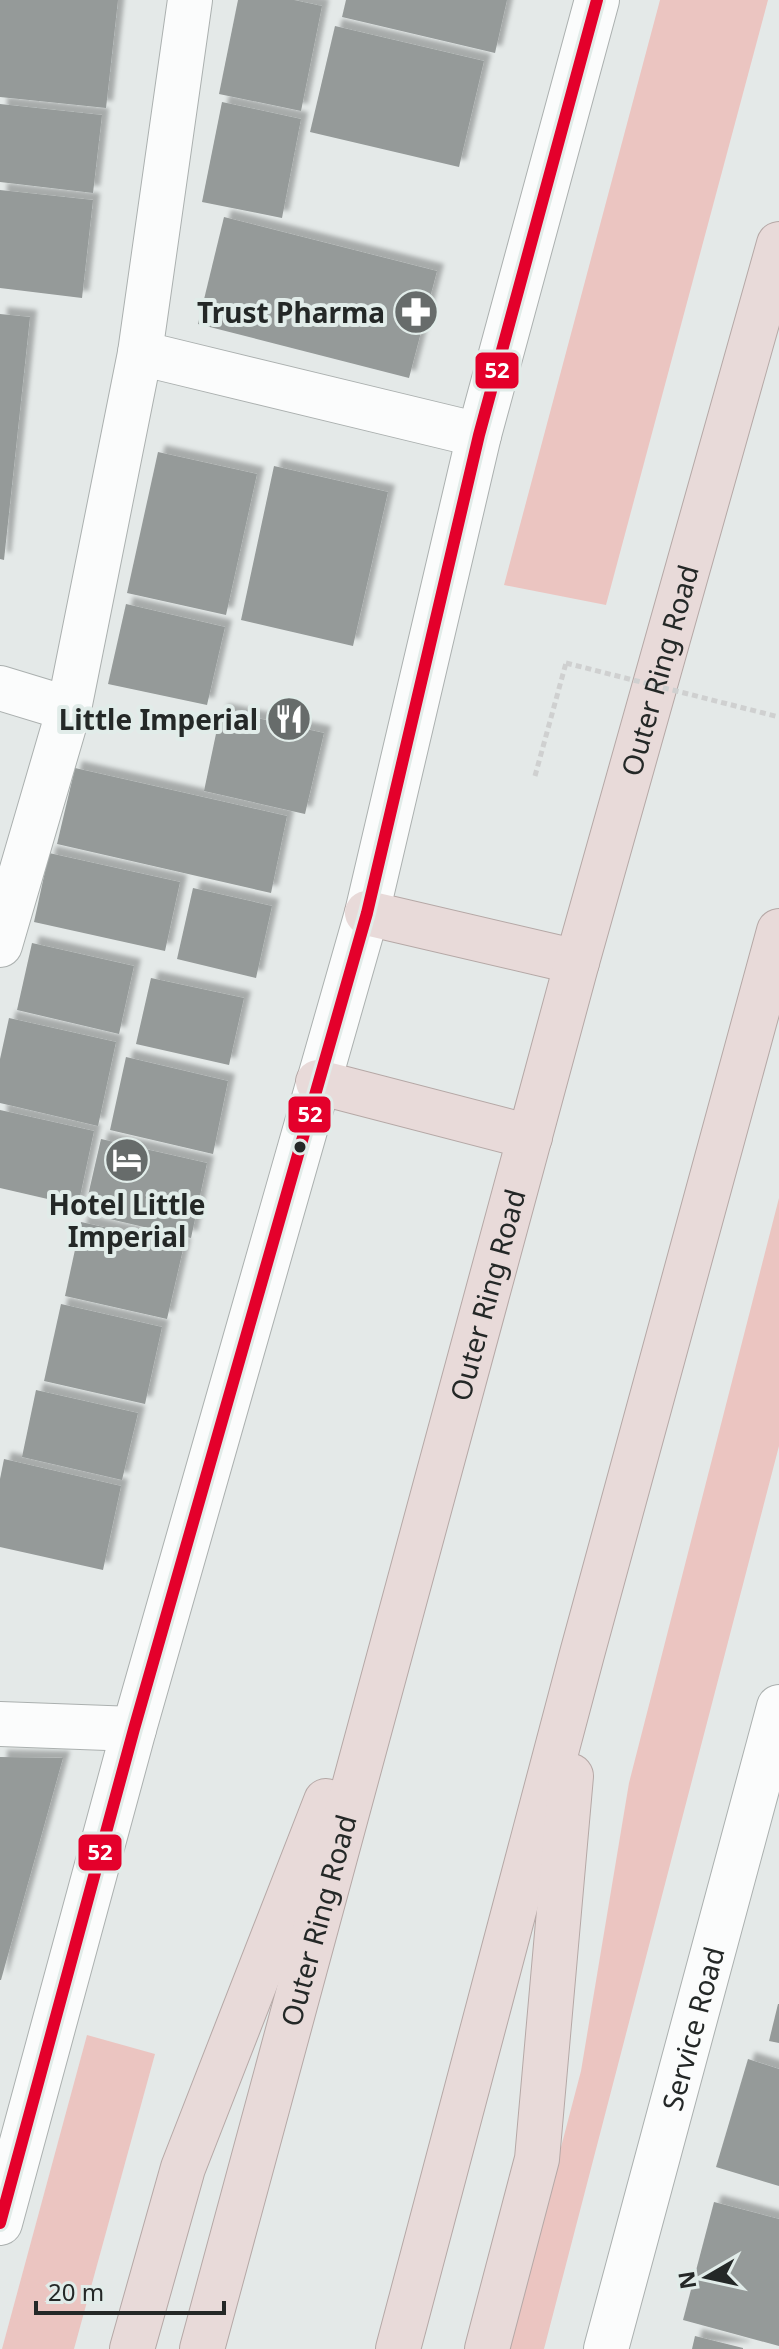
<svg xmlns="http://www.w3.org/2000/svg" width="779" height="2349" font-family="'Noto Sans',sans-serif">
  <defs>
    <filter id="shadow"><feDropShadow dx="7" dy="-7" stdDeviation="2" flood-color="#0004"/></filter>
  </defs>
  <rect width="100%" height="100%" fill="#e4e9e8"/>
  <!-- green -->
  <g fill="#ebc5c1">
    <path d="M 660,0 L 768,0 L 606,605 L 504,585 Z"/>
    <path d="M 779,1198 L 779,1446 L 544,2349 L 508,2349 L 581,2071 L 629,1783 Z"/>
    <path d="M 87,2035 L 155,2054 L 74,2349 L 2,2349 Z"/>
  </g>
  <!-- building -->
  <g fill="#959a99" filter="url(#shadow)">
    <path d="M 0,0 L 118,0 L 106,108 L 0,97 Z"/>
    <path d="M 238,0 L 294,0 L 322,6 L 301,111 L 219,94 Z"/>
    <path d="M 346,0 L 507,0 L 495,53 L 342,17 Z"/>
    <path d="M 335,26 L 484,61 L 459,167 L 310,132 Z"/>
    <path d="M 222,102 L 301,119 L 282,218 L 202,202 Z"/>
    <path d="M 0,104 L 102,115 L 93,193 L 0,182 Z"/>
    <path d="M 0,190 L 93,200 L 82,298 L 0,288 Z"/>
    <path d="M 224,217 L 437,271 L 409,378 L 198,324 Z"/>
    <path d="M 0,314 L 30,317 L 4,560 L 0,559 Z"/>
    <path d="M 158,452 L 257,474 L 226,615 L 127,593 Z"/>
    <path d="M 274,466 L 388,492 L 353,646 L 241,620 Z"/>
    <path d="M 126,604 L 225,627 L 207,705 L 108,684 Z"/>
    <path d="M 221,710 L 324,733 L 305,814 L 204,791 Z"/>
    <path d="M 75,768 L 287,816 L 271,893 L 57,844 Z"/>
    <path d="M 49,853 L 180,882 L 165,951 L 34,922 Z"/>
    <path d="M 193,888 L 272,906 L 256,978 L 177,959 Z"/>
    <path d="M 32,943 L 134,966 L 119,1034 L 17,1010 Z"/>
    <path d="M 151,978 L 244,998 L 229,1065 L 136,1044 Z"/>
    <path d="M 9,1018 L 116,1042 L 98,1126 L 0,1103 L 0,1059 Z"/>
    <path d="M 126,1057 L 228,1081 L 213,1154 L 110,1130 Z"/>
    <path d="M 0,1110 L 94,1131 L 78,1206 L 0,1188 Z"/>
    <path d="M 101,1139 L 207,1163 L 191,1238 L 84,1213 Z"/>
    <path d="M 81,1222 L 184,1245 L 167,1319 L 65,1296 Z"/>
    <path d="M 61,1304 L 162,1327 L 145,1404 L 44,1381 Z"/>
    <path d="M 36,1390 L 138,1413 L 122,1480 L 22,1457 Z"/>
    <path d="M 4,1459 L 121,1486 L 103,1570 L 0,1547 L 0,1479 Z"/>
    <path d="M 0,1757 L 63,1758 L 1,1980 L 0,1980 Z"/>
    <path d="M 778,2004 L 779,2004 L 779,2043 L 769,2041 Z"/>
    <path d="M 748,2059 L 779,2069 L 779,2186 L 716,2167 Z"/>
    <path d="M 714,2202 L 779,2219 L 779,2346 L 683,2320 Z"/>
    <path d="M 695,2336 L 743,2348 L 743,2349 L 692,2349 Z"/>
  </g>
  <g fill="none" stroke-linecap="round" stroke-linejoin="round">
    <!-- minor casing -->
    <g stroke="#abb0af" stroke-width="46">
      <g id="minor">
        <path d="M 140,353 L 479,435"/>
        <path d="M 0,688 L 69,709"/>
        <path d="M 0,945 L 69,709 L 140,353 L 190,0"/>
        <path d="M 0,1724 L 134,1729"/>
        <path d="M 0,2223 L 134,1729 L 367,913 L 479,435 L 597,0"/>
        <path id="s1" d="M 606,2349 L 779,1707"/>
      </g>
    </g>
    <!-- highway casing -->
    <g stroke="#b5a8a6" stroke-width="46">
      <g id="highway">
        <path d="M 367,913 L 577,962"/>
        <path d="M 318,1082 L 530,1137"/>
        <path d="M 132,2349 L 183,2168 L 326,1801"/>
        <path id="s2" d="M 202,2349 L 577,962 L 779,244"/>
        <path d="M 398,2349 L 582,1654 L 779,931"/>
        <path d="M 487,2349 L 537,2159 L 571,1776"/>
      </g>
    </g>
    <!-- path -->
    <path stroke="#cfd0d0" stroke-width="5" stroke-dasharray="6 4" stroke-linecap="butt" d="M 535,776 L 566,663"/>
    <!-- minor -->
    <use href="#minor" stroke="#fbfcfc" stroke-width="44"/>
    <!-- highway -->
    <use href="#highway" stroke="#e8dad9" stroke-width="44"/>
    <!-- path-bridge -->
    <path stroke="#cfd0d0" stroke-width="5" stroke-dasharray="6 4" stroke-linecap="butt" d="M 566,663 L 779,717"/>
    <!-- bus-1 casing -->
    <g stroke="#e1ece9" stroke-width="18">
      <path id="bus-1" d="M 0,2223 L 134,1729 L 367,913 L 479,435 L 597,0"/>
    </g>
    <!-- bus-1 -->
    <use href="#bus-1" stroke="#e4002b" stroke-width="12"/>
  </g>
  <!-- icons -->
  <defs>
    <g id="pharmacy-disc" transform="scale(2.3)"><circle r="9.5" fill="#676c6b" stroke="#e1ece9"/><path d="M-2-6h4v4h4v4h-4v4h-4v-4h-4v-4h4Z" fill="#fff"/></g>
    <g id="restaurant-disc" transform="scale(2.3)"><circle r="9.5" fill="#676c6b" stroke="#e1ece9"/><path d="M-5-6h1v4h1v-4h1v4h1v-4h1v5L-1.5 .5V6h-2V.5L-5-1ZM5-6V6H3V1.5H1.5Q1.5-4 5-6Z" fill="#fff"/></g>
    <g id="hotel-disc" transform="scale(2.3)"><circle r="9.5" fill="#676c6b" stroke="#e1ece9"/><path d="M-6-4.5h1.5V1H6V5H4.5V3h-9V5H-6ZM-4 0a1.8 1.8 0 1 1 3.6 0ZM.5 0V-2.5h3Q6-2.5 6 0Z" fill="#fff"/></g>
  </defs>
  <g fill-rule="evenodd">
    <use href="#pharmacy-disc" x="416" y="312"/>
    <use href="#restaurant-disc" x="289" y="719"/>
    <use href="#hotel-disc" x="127" y="1160"/>
  </g>
  <!-- markers -->
  <circle fill="#242827" stroke="#e1ece9" stroke-width="3" cx="300" cy="1147" r="7"/>
  <g text-anchor="middle" dominant-baseline="central" stroke-width="8" stroke-linejoin="round" paint-order="stroke">
    <!-- poi labels -->
    <g font-size="28" font-weight="bold" fill="#242827" stroke="#e1ece9" text-anchor="end">
      <text x="385" y="312">Trust Pharma</text>
      <text x="258" y="719">Little Imperial</text>
      <text x="127" y="1204" text-anchor="middle">Hotel Little<tspan x="127" dy="32">Imperial</tspan></text>
    </g>
    <!-- street labels -->
    <g font-size="28" fill="#242827" stroke="#e1ece9">
      <text stroke="none"><textPath href="#s2" startOffset="1740">Outer Ring Road</textPath></text>
      <text stroke="none"><textPath href="#s2" startOffset="1092">Outer Ring Road</textPath></text>
      <text stroke="none"><textPath href="#s2" startOffset="444">Outer Ring Road</textPath></text>
      <text stroke="none"><textPath href="#s1" startOffset="332">Service Road</textPath></text>
    </g>
  </g>
  <g stroke="#e1ece9" stroke-width="3">
    <rect x="474" y="351" width="46" height="39" rx="8" fill="#e4002b"/>
    <rect x="287" y="1095" width="45" height="39" rx="8" fill="#e4002b"/>
    <rect x="77" y="1833" width="46" height="39" rx="8" fill="#e4002b"/>
  </g>
  <g font-size="22" text-anchor="middle" font-weight="bold" fill="#fff">
    <text x="497" y="378">52</text>
    <text x="310" y="1122">52</text>
    <text x="100" y="1860">52</text>
  </g>
  <!-- north arrow -->
  <g transform="translate(707 2277) rotate(261)" stroke="#e1ece9" stroke-width="6" paint-order="stroke">
  <path d="M0-6L14 30L0 20L-14 30Z" fill="#242827"/>
  <text y="-12" font-size="22" font-weight="bold" text-anchor="middle" fill="#242827">N</text>
  </g>
  <!-- scale -->
  <path d="M36 2301v12h188v-12" fill="none" stroke="#242827" stroke-width="4"/>
  <text x="48" y="2301" font-size="24" fill="#242827" stroke="#e1ece9" stroke-width="6" paint-order="stroke">20 m</text>
</svg>
